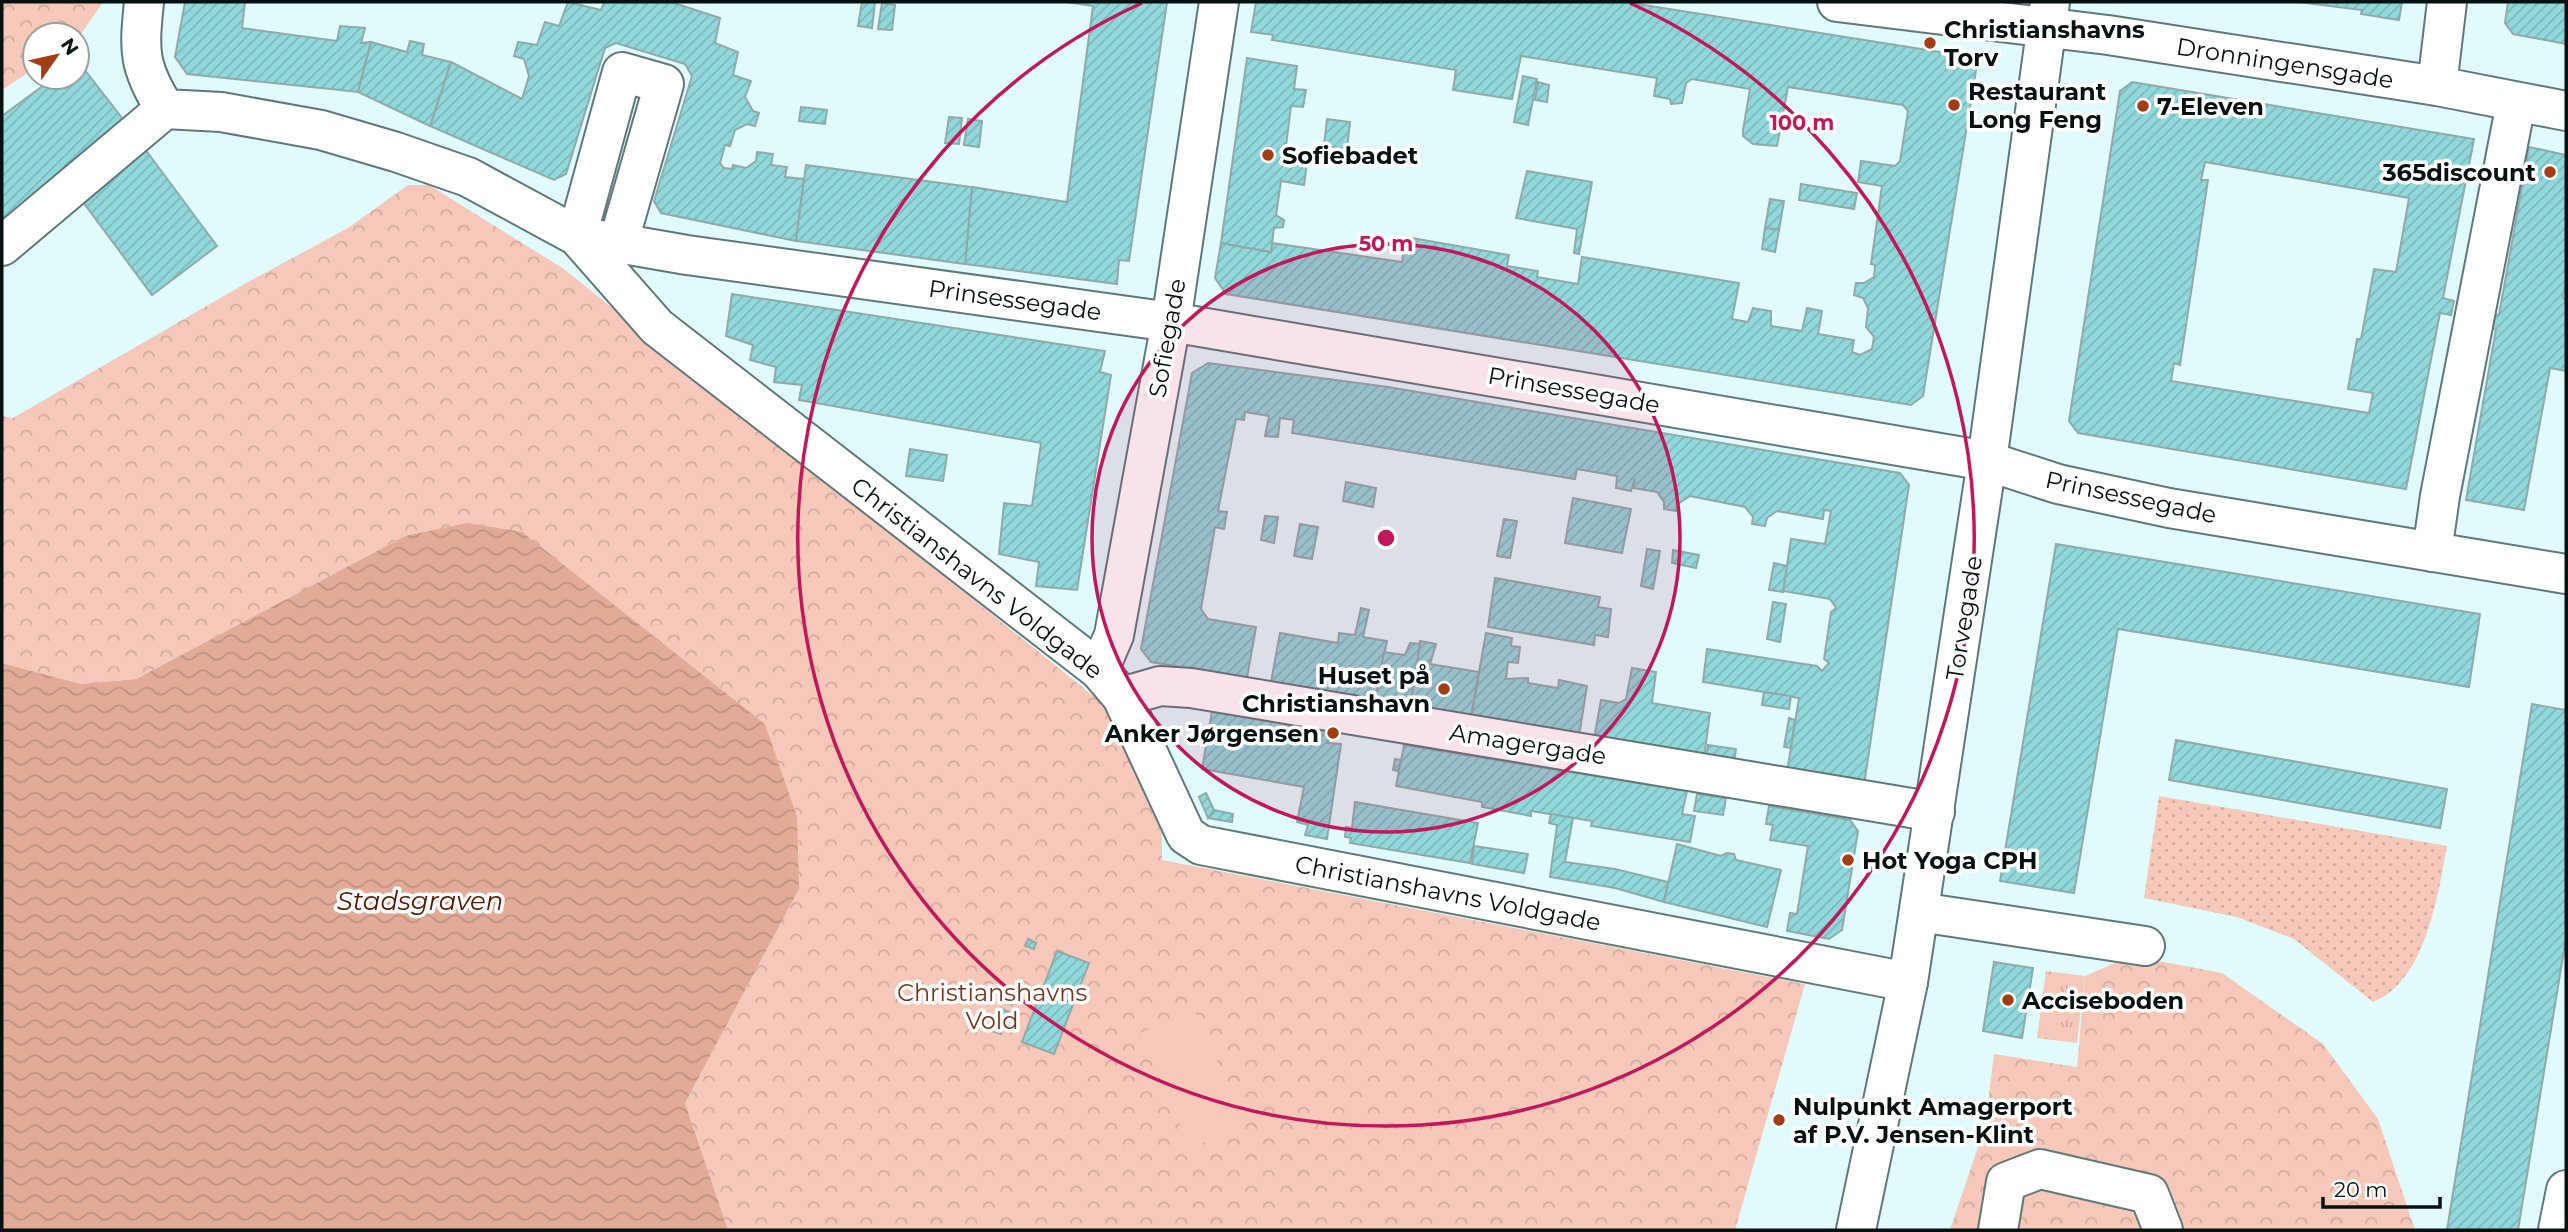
<svg xmlns="http://www.w3.org/2000/svg" width="2568" height="1232" font-family="Montserrat,sans-serif">
  <defs>
    <pattern id="grass-tufts" width="24" height="20" patternUnits="userSpaceOnUse" patternTransform="scale(1.75)"><rect width="24" height="20" fill="#f5c8b9"/><path d="M3 7l-1-3M5 7V3M7 7l1-3M15 17l-1-3M17 17v-4M19 17l1-3" fill="none" stroke="#d1ab9e"/></pattern>
    <pattern id="park-crowns" width="20" height="18" patternUnits="userSpaceOnUse" patternTransform="scale(1.75)"><rect width="20" height="18" fill="#f5c8b9"/><path d="M2 6a3 3 0 1 1 6 0M12 15a3 3 0 1 1 6 0" fill="none" stroke="#d1ab9e"/></pattern>
    <pattern id="garden-dots" width="8" height="8" patternUnits="userSpaceOnUse" patternTransform="scale(1.75)"><rect width="8" height="8" fill="#f5c8b9"/><path d="M2 2h.1M6 6h.1" fill="none" stroke="#d1ab9e" stroke-width="1.8" stroke-linecap="round"/></pattern>
    <pattern id="water-waves" width="16" height="10" patternUnits="userSpaceOnUse" patternTransform="scale(1.75)"><rect width="16" height="10" fill="#e2ab98"/><path d="M0 5q4-4 8 0t8 0" fill="none" stroke="#c09282"/></pattern>
    <pattern id="building-hatch" width="6" height="6" patternUnits="userSpaceOnUse" patternTransform="scale(1.75)"><rect width="6" height="6" fill="#91d8db"/><path d="M-1 1l2-2M0 6l6-6M5 7l2-2" fill="none" stroke="#7cb8bb"/></pattern>
  </defs>
  <rect width="100%" height="100%" fill="#e1fbfc"/>
  <!-- grass -->
  <path fill="url(#grass-tufts)" d="M 2046,971 L 2085,976 L 2077,1043 L 2037,1038 Z"/>
  <!-- park -->
  <g fill="url(#park-crowns)">
    <path d="M 2,2 L 103,2 L 77,40 L 77,35 L 35,35 L 35,68 L 2,90 Z"/>
    <path d="M 408,185 L 429,185 L 564,269 L 1102,703 L 1162,833 L 1162,860 L 1805,984 L 1735,1230 L 728,1230 L 685,1103 L 799,889 L 405,536 L 136,679 L 81,684 L 2,663 L 2,416 L 13,418 L 248,282 L 348,228 Z"/>
    <path d="M 2131,956 L 2222,973 L 2323,1044 L 2378,1119 L 2415,1230 L 1950,1230 L 1985,1126 L 1994,1054 L 2077,1067 L 2085,976 Z"/>
  </g>
  <!-- garden -->
  <path fill="url(#garden-dots)" d="M 2159,796 L 2447,846 C 2438,894 2426,981 2373,1002 L 2294,939 L 2237,917 L 2144,898 Z"/>
  <!-- pitch -->
  <path fill="#f5c8b9" d="M 1194,1009 L 1245,1123 L 1191,1148 L 1140,1033 Z"/>
  <!-- water -->
  <path fill="url(#water-waves)" d="M 467,523 L 522,532 L 765,724 L 797,817 L 799,889 L 685,1103 L 728,1230 L 2,1230 L 2,663 L 81,684 L 136,679 L 405,536 Z"/>
  <!-- building -->
  <g fill="url(#building-hatch)" stroke="#90a9a9" stroke-width="2" fill-rule="evenodd">
    <path d="M 185,2 L 245,2 L 242,28 L 337,41 L 340,26 L 365,28 L 361,43 L 371,42 L 358,92 L 187,74 L 175,57 Z"/>
    <path d="M 568,2 L 601,10 L 604,2 L 671,2 L 720,18 L 715,43 L 738,52 L 733,75 L 751,81 L 745,97 L 753,111 L 759,113 L 755,126 L 747,124 L 735,130 L 730,146 L 725,145 L 720,163 L 724,168 L 732,169 L 733,165 L 746,168 L 756,161 L 757,152 L 773,154 L 771,165 L 787,167 L 785,177 L 804,179 L 796,241 L 661,213 L 654,201 L 692,76 L 685,64 L 616,43 L 605,48 L 566,174 L 554,180 L 430,126 L 451,62 L 522,99 L 529,76 L 524,59 L 514,56 L 518,42 L 537,45 L 545,22 L 559,26 Z"/>
    <path d="M 862,2 L 875,2 L 872,28 L 858,26 Z"/>
    <path d="M 1066,2 L 1167,2 L 1129,261 L 1119,260 L 1117,284 L 965,264 L 972,187 L 1067,202 L 1093,6 Z"/>
    <path d="M 1256,2 L 1625,2 L 1978,58 L 1923,396 L 1911,405 L 1226,294 L 1215,278 L 1221,243 L 1271,252 L 1272,243 L 1402,262 L 1406,237 L 1509,255 L 1507,266 L 1538,271 L 1537,277 L 1578,284 L 1582,257 L 1739,283 L 1732,319 L 1748,322 L 1753,308 L 1771,311 L 1771,326 L 1802,331 L 1807,308 L 1822,311 L 1818,334 L 1854,340 L 1852,352 L 1860,355 L 1872,349 L 1874,337 L 1866,327 L 1868,308 L 1863,298 L 1854,295 L 1856,283 L 1864,283 L 1874,277 L 1875,265 L 1871,264 L 1882,186 L 1858,182 L 1861,161 L 1895,166 L 1900,161 L 1908,111 L 1903,105 L 1788,87 L 1777,146 L 1753,144 L 1743,136 L 1743,130 L 1750,89 L 1692,79 L 1686,83 L 1682,103 L 1671,104 L 1670,99 L 1654,96 L 1657,78 L 1521,56 L 1512,99 L 1453,90 L 1456,70 L 1272,40 L 1273,35 L 1251,32 Z"/>
    <path d="M 2298,2 L 2402,2 L 2399,20 L 2361,14 L 2362,10 Z"/>
    <path d="M 2508,2 L 2566,2 L 2566,44 L 2513,34 L 2505,23 Z"/>
    <path d="M 882,3 L 895,5 L 892,30 L 878,29 Z"/>
    <path d="M 410,41 L 424,44 L 422,55 L 451,62 L 430,126 L 358,92 L 371,42 L 407,52 Z"/>
    <path d="M 1247,58 L 1297,66 L 1294,89 L 1306,90 L 1303,107 L 1291,106 L 1285,154 L 1308,156 L 1304,185 L 1281,181 L 1276,215 L 1284,220 L 1283,227 L 1274,228 L 1271,252 L 1221,243 Z"/>
    <path d="M 77,60 L 126,123 L 2,220 L 2,116 L 55,77 L 77,77 Z"/>
    <path d="M 1523,76 L 1537,79 L 1528,125 L 1514,122 Z"/>
    <path d="M 1538,82 L 1549,85 L 1547,102 L 1535,100 Z"/>
    <path d="M 2132,82 L 2474,139 L 2443,298 L 2454,301 L 2451,315 L 2440,313 L 2406,489 L 2078,433 L 2069,421 L 2120,91 ZM 2205,162 L 2409,198 L 2396,272 L 2374,269 L 2361,339 L 2357,339 L 2348,389 L 2373,393 L 2369,413 L 2171,381 L 2174,363 L 2180,365 L 2208,180 L 2201,180 Z"/>
    <path d="M 801,107 L 827,110 L 825,124 L 799,121 Z"/>
    <path d="M 949,117 L 962,118 L 959,144 L 945,143 Z"/>
    <path d="M 968,119 L 982,121 L 979,147 L 964,145 Z"/>
    <path d="M 1327,119 L 1350,122 L 1347,149 L 1324,146 Z"/>
    <path d="M 2529,147 L 2566,155 L 2566,281 L 2563,298 L 2566,299 L 2566,371 L 2550,368 L 2524,510 L 2466,500 L 2496,329 L 2486,327 L 2489,314 L 2499,315 Z"/>
    <path d="M 145,149 L 217,246 L 152,295 L 80,198 Z"/>
    <path d="M 806,165 L 972,187 L 965,264 L 796,241 Z"/>
    <path d="M 1527,171 L 1592,182 L 1579,254 L 1574,253 L 1577,229 L 1516,218 Z"/>
    <path d="M 1801,184 L 1857,193 L 1854,209 L 1799,200 Z"/>
    <path d="M 1770,199 L 1784,201 L 1779,230 L 1765,228 Z"/>
    <path d="M 1765,228 L 1779,230 L 1775,252 L 1762,249 Z"/>
    <path d="M 732,294 L 1105,351 L 1100,372 L 1111,375 L 1077,590 L 1036,586 L 1039,562 L 999,554 L 1004,503 L 1032,506 L 1041,443 L 799,400 L 802,385 L 774,382 L 776,367 L 750,360 L 753,345 L 726,336 Z"/>
    <path d="M 1208,363 L 1388,387 L 1900,473 L 1909,485 L 1864,785 L 1787,772 L 1799,698 L 1703,682 L 1707,649 L 1817,666 L 1822,671 L 1829,663 L 1824,659 L 1831,612 L 1836,608 L 1830,599 L 1783,591 L 1791,539 L 1825,544 L 1831,511 L 1824,510 L 1823,519 L 1777,511 L 1767,518 L 1765,526 L 1752,524 L 1753,517 L 1745,507 L 1690,496 L 1678,504 L 1676,511 L 1664,509 L 1664,502 L 1657,492 L 1633,488 L 1635,479 L 1631,491 L 1616,488 L 1617,476 L 1577,469 L 1575,479 L 1292,433 L 1294,420 L 1280,418 L 1278,437 L 1265,436 L 1269,416 L 1245,412 L 1244,420 L 1236,419 L 1218,511 L 1227,512 L 1224,529 L 1215,527 L 1201,609 L 1208,619 L 1256,627 L 1247,678 L 1151,662 L 1141,649 L 1192,373 Z"/>
    <path d="M 910,449 L 947,455 L 943,481 L 906,476 Z"/>
    <path d="M 1346,482 L 1376,488 L 1373,507 L 1343,501 Z"/>
    <path d="M 1573,498 L 1631,509 L 1622,553 L 1565,543 Z"/>
    <path d="M 1265,516 L 1278,517 L 1274,543 L 1261,540 Z"/>
    <path d="M 1504,519 L 1517,521 L 1510,558 L 1497,556 Z"/>
    <path d="M 1300,524 L 1318,527 L 1312,559 L 1294,556 Z"/>
    <path d="M 2056,544 L 2480,614 L 2469,687 L 2118,629 L 2074,893 L 2000,881 Z"/>
    <path d="M 1647,549 L 1660,551 L 1653,589 L 1641,586 Z"/>
    <path d="M 1673,550 L 1699,555 L 1696,568 L 1672,563 Z"/>
    <path d="M 1774,563 L 1787,566 L 1783,592 L 1769,590 Z"/>
    <path d="M 1495,578 L 1600,597 L 1598,607 L 1611,609 L 1608,637 L 1595,635 L 1594,645 L 1488,627 Z"/>
    <path d="M 1773,602 L 1786,604 L 1780,642 L 1767,639 Z"/>
    <path d="M 1361,608 L 1369,610 L 1363,637 L 1387,641 L 1375,699 L 1271,682 L 1280,633 L 1338,643 L 1339,633 L 1355,635 Z"/>
    <path d="M 1486,633 L 1512,638 L 1511,646 L 1520,647 L 1518,663 L 1508,662 L 1506,679 L 1528,678 L 1528,683 L 1558,688 L 1559,680 L 1587,686 L 1579,736 L 1471,717 Z"/>
    <path d="M 1420,641 L 1436,644 L 1430,664 L 1479,672 L 1471,717 L 1410,706 Z"/>
    <path d="M 1410,643 L 1420,644 L 1410,706 L 1375,699 L 1384,652 L 1405,655 Z"/>
    <path d="M 1632,668 L 1656,672 L 1652,703 L 1710,713 L 1704,758 L 1594,739 L 1601,700 L 1619,703 L 1626,699 Z"/>
    <path d="M 1764,692 L 1791,696 L 1789,709 L 1762,705 Z"/>
    <path d="M 2532,704 L 2566,710 L 2566,938 L 2518,1230 L 2447,1230 Z"/>
    <path d="M 1212,711 L 1330,732 L 1328,743 L 1341,744 L 1327,839 L 1305,835 L 1308,825 L 1297,822 L 1304,787 L 1202,769 Z"/>
    <path d="M 1789,718 L 1795,720 L 1791,748 L 1784,747 Z"/>
    <path d="M 2176,740 L 2447,789 L 2440,828 L 2169,780 Z"/>
    <path d="M 1404,745 L 1687,791 L 1682,814 L 1695,816 L 1690,842 L 1591,826 L 1592,821 L 1531,811 L 1531,816 L 1482,807 L 1482,802 L 1396,786 Z"/>
    <path d="M 1708,745 L 1736,749 L 1734,763 L 1706,758 Z"/>
    <path d="M 1395,759 L 1401,760 L 1398,771 L 1393,770 Z"/>
    <path d="M 1206,793 L 1214,810 L 1208,818 L 1199,797 Z"/>
    <path d="M 1697,794 L 1726,798 L 1723,815 L 1694,811 Z"/>
    <path d="M 1355,802 L 1478,823 L 1470,863 L 1350,843 L 1351,838 L 1345,837 L 1346,827 L 1352,828 Z"/>
    <path d="M 1769,806 L 1850,820 L 1858,831 L 1842,930 L 1829,939 L 1787,931 L 1790,913 L 1797,914 L 1808,846 L 1770,840 L 1773,825 L 1766,824 Z"/>
    <path d="M 1214,810 L 1233,814 L 1232,822 L 1208,818 Z"/>
    <path d="M 1551,814 L 1573,818 L 1565,862 L 1615,869 L 1668,882 L 1664,902 L 1615,888 L 1550,877 L 1557,825 L 1549,823 Z"/>
    <path d="M 1677,844 L 1721,856 L 1727,853 L 1734,854 L 1736,860 L 1781,870 L 1767,927 L 1664,902 Z"/>
    <path d="M 1474,846 L 1528,854 L 1524,873 L 1472,864 Z"/>
    <path d="M 1028,939 L 1036,943 L 1034,949 L 1025,946 Z"/>
    <path d="M 1057,951 L 1089,963 L 1054,1054 L 1022,1042 Z"/>
    <path d="M 1994,962 L 2033,968 L 2022,1038 L 1983,1031 Z"/>
    <path d="M 1006,994 L 1014,998 L 1012,1005 L 1003,1002 Z"/>
    <path d="M 1000,1008 L 1009,1012 L 1006,1021 L 997,1018 Z"/>
    <path d="M 994,1024 L 1002,1027 L 1001,1034 L 992,1031 Z"/>
  </g>
  <g fill="none" stroke-linecap="round" stroke-linejoin="round">
    <!-- minor casing -->
    <g stroke="#607878" stroke-width="42">
      <g id="minor">
        <path d="M 144,2 C 139,51 138,66 165,109 L 221,112 L 321,130 L 396,152 L 468,177 L 577,236 L 657,327 L 1099,670 L 1122,697 L 1186,835 L 1201,845 L 1908,982"/>
        <path d="M 1837,2 L 2108,35 L 2437,86 L 2566,111"/>
        <path d="M 2437,86 L 2447,2"/>
        <path d="M 618,244 L 664,84 L 622,72 L 577,236 L 687,255 L 1171,322 L 1987,461 L 2058,484 L 2169,508 L 2566,574"/>
        <path d="M 2,246 L 165,109"/>
        <path d="M 2432,552 L 2440,496 L 2516,103"/>
        <path d="M 1099,670 L 1114,635 L 1171,322 L 1219,2"/>
        <path d="M 1122,697 L 1160,686 L 1191,688 L 1935,812"/>
        <path d="M 1919,912 L 2145,946"/>
        <path d="M 1856,1230 L 1908,982 L 1987,461 L 2050,2"/>
        <path d="M 1998,1230 L 2006,1182 L 2040,1169 L 2149,1194 L 2163,1230"/>
        <path d="M 2558,1230 L 2566,1190"/>
      </g>
    </g>
    <!-- minor -->
    <use href="#minor" stroke="#fff" stroke-width="38"/>
  </g>
  <!-- distance rings -->
  <circle cx="1386" cy="538" r="294" fill="#c2185b" fill-opacity=".12"/>
  <g fill="none" stroke="#c2185b" stroke-width="3.5">
    <circle cx="1386" cy="538" r="294"/>
    <path d="M1630 3A588 588 0 1 1 1142 3"/>
  </g>
  <!-- markers -->
  <g fill="#a33d14" stroke="#fff" stroke-width="2.5">
    <circle cx="1930" cy="43" r="7"/>
    <circle cx="1954" cy="105" r="7"/>
    <circle cx="2143" cy="106" r="7"/>
    <circle cx="1268" cy="155" r="7"/>
    <circle cx="2550" cy="172" r="7"/>
    <circle cx="1444" cy="689" r="7"/>
    <circle cx="1333" cy="733" r="7"/>
    <circle cx="1848" cy="860" r="7"/>
    <circle cx="2008" cy="1000" r="7"/>
    <circle cx="1779" cy="1120" r="7"/>
  </g>
  <g text-anchor="middle" dominant-baseline="central" stroke-width="7" stroke-linejoin="round" paint-order="stroke">
    <!-- poi labels -->
    <g font-size="24" font-weight="bold" fill="#081111" stroke="#fff" text-anchor="start">
      <text x="1944" y="29">Christianshavns<tspan x="1944" dy="28">Torv</tspan></text>
      <text x="1968" y="91">Restaurant<tspan x="1968" dy="28">Long Feng</tspan></text>
      <text x="2157" y="106">7-Eleven</text>
      <text x="1282" y="155">Sofiebadet</text>
      <text x="2536" y="172" text-anchor="end">365discount</text>
      <text x="1430" y="675" text-anchor="end">Huset på<tspan x="1430" dy="28">Christianshavn</tspan></text>
      <text x="1319" y="733" text-anchor="end">Anker Jørgensen</text>
      <text x="1862" y="860">Hot Yoga CPH</text>
      <text x="2022" y="1000">Acciseboden</text>
      <text x="1793" y="1106">Nulpunkt Amagerport<tspan x="1793" dy="28">af P.V. Jensen-Klint</tspan></text>
    </g>
    <!-- street labels -->
    <g font-size="24" fill="#081111" stroke="#fff">
      <text transform="translate(2285 63) rotate(9)">Dronningensgade</text>
      <text transform="translate(1015 300) rotate(8)">Prinsessegade</text>
      <text transform="translate(1167 338) rotate(-80)">Sofiegade</text>
      <text transform="translate(1574 390) rotate(10)">Prinsessegade</text>
      <text transform="translate(2131 497) rotate(12)">Prinsessegade</text>
      <text transform="translate(977 578) rotate(38)">Christianshavns Voldgade</text>
      <text transform="translate(1964 618) rotate(-81)">Torvegade</text>
      <text transform="translate(1528 744) rotate(9)">Amagergade</text>
      <text transform="translate(1448 893) rotate(11)">Christianshavns Voldgade</text>
    </g>
    <!-- park labels -->
    <g font-size="24" fill="#77341c" stroke="#fff">
      <text x="992" y="992">Christianshavns<tspan x="992" dy="28">Vold</tspan></text>
    </g>
    <!-- water labels -->
    <g font-size="26" font-style="italic" fill="#581700" stroke="#fff">
      <text x="420" y="901">Stadsgraven</text>
    </g>
  </g>
  <circle cx="1386" cy="538" r="10" fill="#c2185b" stroke="#fff" stroke-width="3.5"/>
  <g font-size="21" text-anchor="middle" font-weight="bold" fill="#c2185b" stroke="#fff" stroke-width="7" stroke-linejoin="round" paint-order="stroke">
    <text x="1802" y="130">100 m</text>
    <text x="1386" y="251">50 m</text>
  </g>
  <!-- border -->
  <rect width="2568" height="1232" fill="none" stroke="#081111" stroke-width="7"/>
  <!-- north arrow -->
  <g transform="translate(56 56) rotate(56)"><circle r="33" fill="#ffffff" stroke="#9ca0a0" stroke-width="2"/>
  <path d="M0-5L12 26L0 18L-12 26Z" fill="#a33d14"/>
  <text y="-10" font-size="19" font-weight="bold" text-anchor="middle" fill="#081111">N</text>
  </g>
  <!-- scale -->
  <path d="M2323 1197v10h117v-10" fill="none" stroke="#081111" stroke-width="3.5"/>
  <text x="2334" y="1197" font-size="21" fill="#081111" stroke="#ffffff" stroke-width="5" paint-order="stroke">20 m</text>
</svg>
